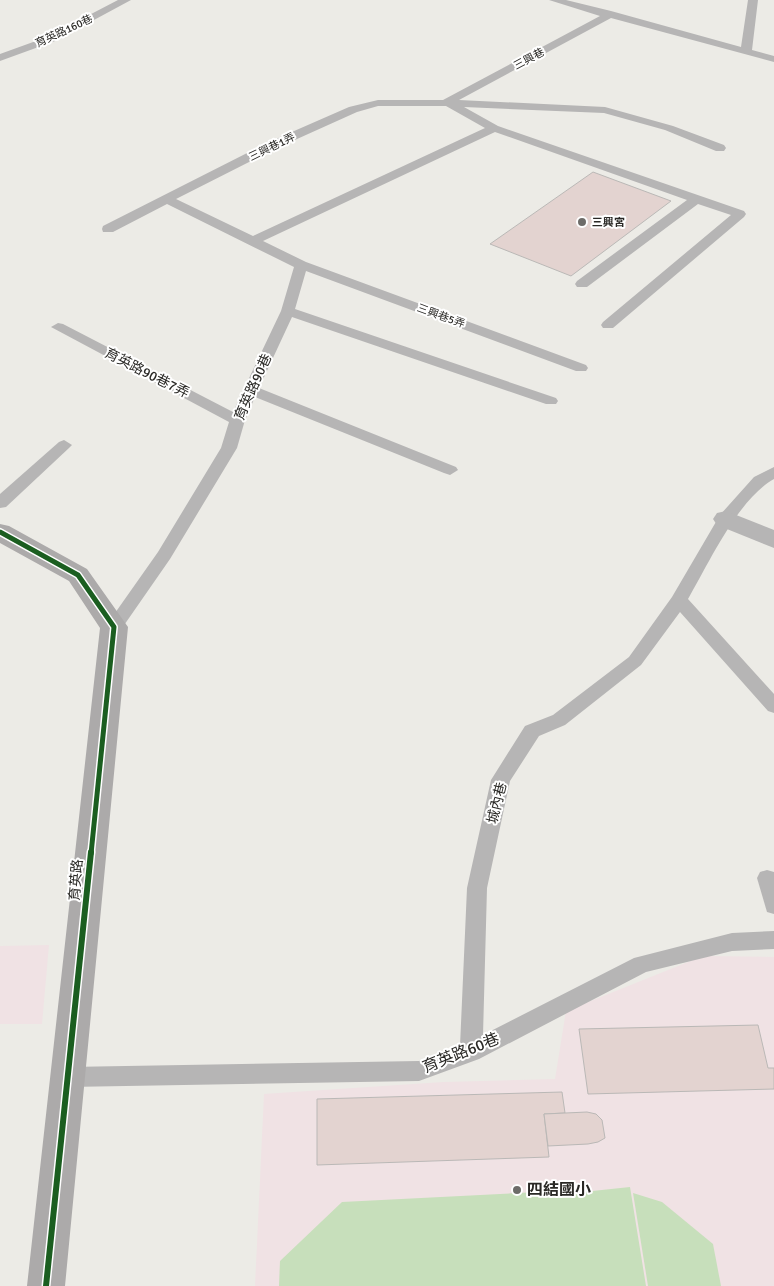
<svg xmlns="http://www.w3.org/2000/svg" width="774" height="1286" font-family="Signika,'Noto Sans TC',sans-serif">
  <rect width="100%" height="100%" fill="#ecebe6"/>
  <!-- education -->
  <g fill="#f0e2e4">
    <path d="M 49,945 L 42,1024 L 0,1024 L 0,946 Z"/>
    <path d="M 703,956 L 774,957 L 774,1286 L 255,1286 L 264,1094 L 444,1082 L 555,1079 L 566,1011 Z"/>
  </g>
  <!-- green -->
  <g fill="#c7dfbb">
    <path d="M 630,1187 L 646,1286 L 279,1286 L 280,1261 L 342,1202 L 578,1190 L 583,1192 Z"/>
    <path d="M 633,1193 L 662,1202 L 713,1244 L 721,1286 L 648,1286 Z"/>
  </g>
  <!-- building -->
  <g fill="#e3d3d0" stroke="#bab8b6">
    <path d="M 593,172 L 671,201 L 571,276 L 490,244 Z"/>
    <path d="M 758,1025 L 768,1068 L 774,1068 L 774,1089 L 588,1094 L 579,1029 Z"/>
    <path d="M 562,1092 L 565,1113 L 544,1114 L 549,1157 L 317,1165 L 317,1099 Z"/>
    <path d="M 587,1112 L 596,1114 L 602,1120 L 605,1138 L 598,1142 L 588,1144 L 548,1146 L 544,1114 Z"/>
  </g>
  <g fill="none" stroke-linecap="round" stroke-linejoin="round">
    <!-- lane -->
    <g fill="#b6b5b5" fill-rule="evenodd">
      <path d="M 118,0 L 131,0 L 55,41 L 0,61 L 0,54 L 47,37 Z"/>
      <path d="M 549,0 L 566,0 L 611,11 L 741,47 L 748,0 L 758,0 L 752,50 L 774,56 L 774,62 L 611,18 L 459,100 L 605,107 L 673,126 L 724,145 L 726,148 L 724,151 L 716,151 L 665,130 L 604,113 L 464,107 L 498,126 L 744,211 L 746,214 L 744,217 L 613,328 L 603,328 L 601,325 L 603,322 L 731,215 L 698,204 L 587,287 L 577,287 L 575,284 L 577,281 L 687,200 L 495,132 L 263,241 L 306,262 L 586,365 L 588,368 L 586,371 L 576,371 L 306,271 L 295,309 L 556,398 L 558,401 L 556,404 L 546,404 L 292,317 L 259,388 L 456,467 L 458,470 L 450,475 L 444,473 L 255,397 L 245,420 L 237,448 L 170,559 L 120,631 L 108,631 L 105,627 L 108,623 L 158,552 L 221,448 L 229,422 L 51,327 L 58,323 L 63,324 L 233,412 L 281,311 L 294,267 L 167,204 L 113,232 L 103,232 L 102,229 L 103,226 L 269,142 L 349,107 L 378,100 L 443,100 L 600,16 ZM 378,106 L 446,106 L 485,128 L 253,236 L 176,199 L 277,148 L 357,112 Z"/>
      <path d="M 64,440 L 72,445 L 69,448 L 6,507 L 0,508 L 0,494 L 59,442 Z"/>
      <path d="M 774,467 L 774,479 C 738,499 709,563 688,599 L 774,694 L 774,713 L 768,711 L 680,612 L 641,665 L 565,725 L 539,736 L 510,781 L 487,888 L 483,1035 L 634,958 L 732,933 L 774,931 L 774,949 L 732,951 L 646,972 L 479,1059 L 419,1081 L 68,1087 L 60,1084 L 57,1077 L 60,1070 L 68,1067 L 419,1061 L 460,1046 L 467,888 L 491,780 L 525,726 L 553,715 L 629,657 L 672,597 L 720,515 L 754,477 Z"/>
      <path d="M 767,870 L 774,872 L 774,914 L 767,912 L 757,878 L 760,872 Z"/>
    </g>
    <!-- street -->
    <path fill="#b6b5b5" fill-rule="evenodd" d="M 726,511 L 774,530 L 774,548 L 717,525 L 713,519 L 717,513 Z"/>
    <!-- secondary -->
    <path fill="#acaaaa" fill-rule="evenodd" d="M 0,524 L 9,526 L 87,569 L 128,627 L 65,1286 L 27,1286 L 100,628 L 69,581 L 0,543 Z"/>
    <!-- cycleway-far1 casing -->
    <g stroke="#fff" stroke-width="8">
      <path id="cycleway-far1" d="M 0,532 L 78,575 L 114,627 L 91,854"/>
    </g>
    <!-- cycleway casing -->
    <g stroke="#fff" stroke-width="9">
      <path id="cycleway" d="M 46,1286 L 91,852"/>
    </g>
    <!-- cycleway-far1 -->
    <use href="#cycleway-far1" stroke="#1b5e20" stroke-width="5"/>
    <!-- cycleway -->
    <use href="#cycleway" stroke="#1b5e20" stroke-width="6"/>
  </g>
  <!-- markers -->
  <g fill="#6d6c69" stroke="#fff" stroke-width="2">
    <circle cx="582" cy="222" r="5"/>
    <circle cx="517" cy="1190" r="5"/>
  </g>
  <g text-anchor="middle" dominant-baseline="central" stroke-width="4" stroke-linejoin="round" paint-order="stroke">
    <!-- far-street labels -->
    <g font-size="11" fill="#292825" stroke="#fff">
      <text transform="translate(64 31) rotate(-25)">育英路160巷</text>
      <text transform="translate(529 59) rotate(-28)">三興巷</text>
      <text transform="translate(272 147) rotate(-26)">三興巷1弄</text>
      <text transform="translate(441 316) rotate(20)">三興巷5弄</text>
    </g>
    <!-- far-poi labels -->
    <g font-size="11" font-weight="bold" fill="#292825" stroke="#fff" text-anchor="start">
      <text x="592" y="222">三興宮</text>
    </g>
    <!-- street labels -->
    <g font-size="14" fill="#292825" stroke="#fff">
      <text transform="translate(147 373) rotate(27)">育英路90巷7弄</text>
      <text transform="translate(253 387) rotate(-66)">育英路90巷</text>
      <text transform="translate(497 803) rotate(-76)">城內巷</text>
      <text transform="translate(76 880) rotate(-85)">育英路</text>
    </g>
    <!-- near-street labels -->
    <g font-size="16" fill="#292825" stroke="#fff">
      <text transform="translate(461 1053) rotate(-22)">育英路60巷</text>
    </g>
    <!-- near-poi labels -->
    <g font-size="16" font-weight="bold" fill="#292825" stroke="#fff" text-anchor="start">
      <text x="527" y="1190">四結國小</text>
    </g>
  </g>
</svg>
